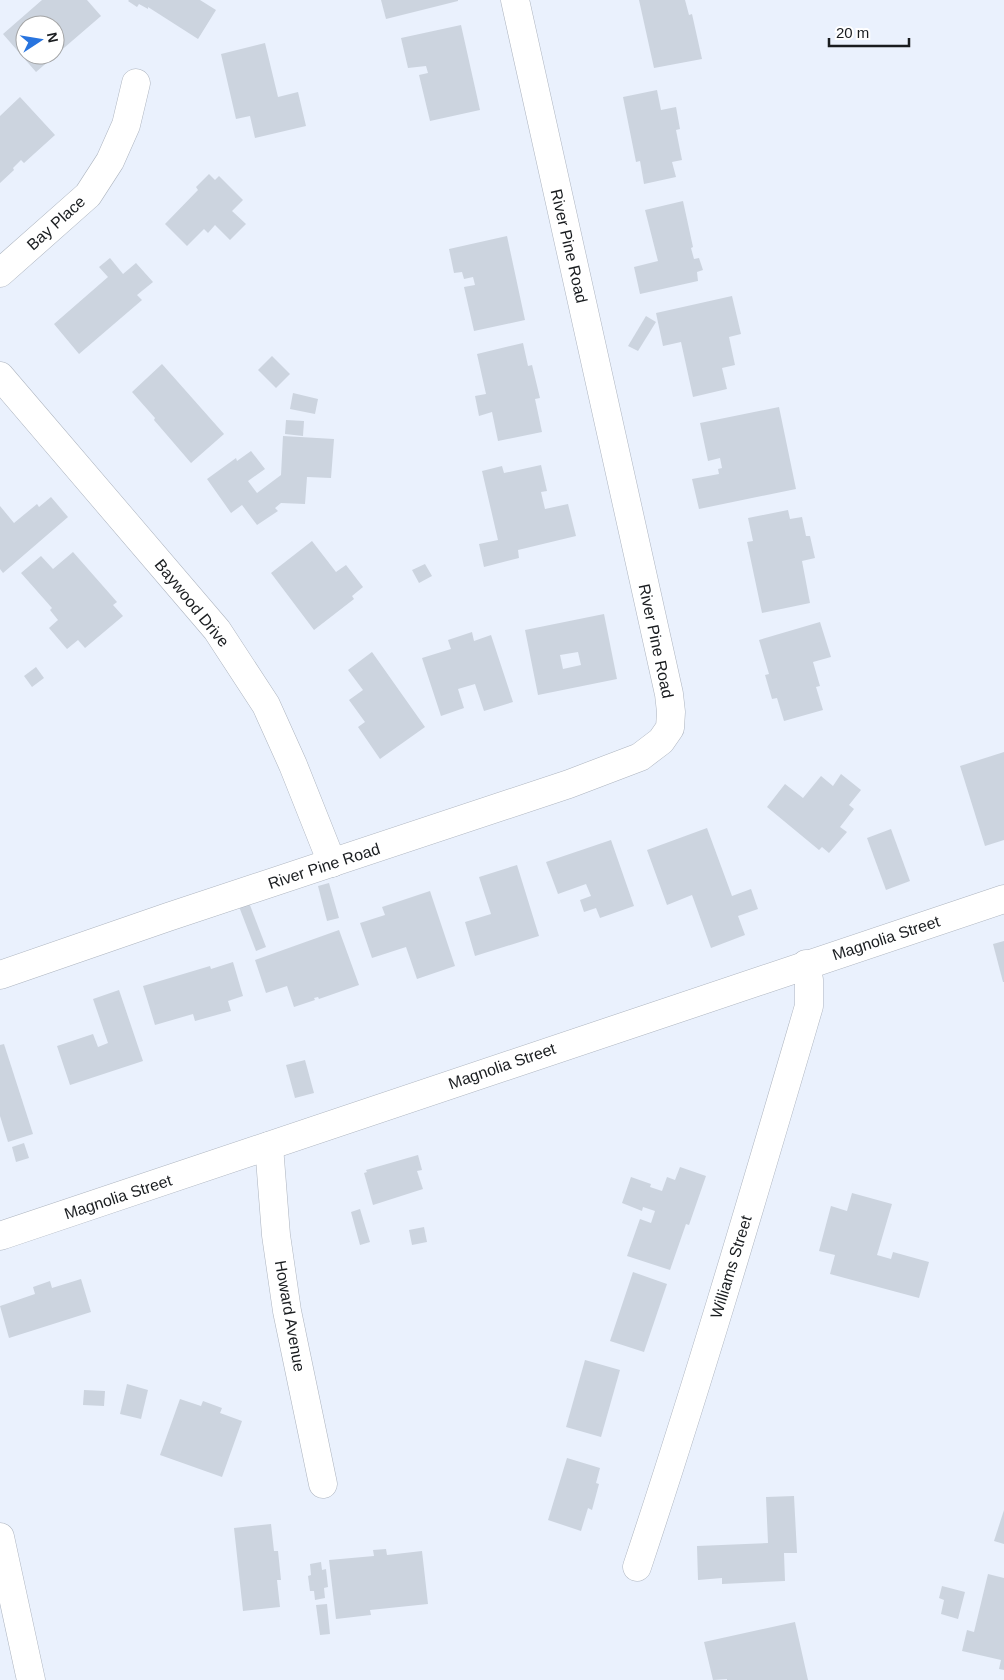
<svg xmlns="http://www.w3.org/2000/svg" width="1004" height="1680" font-family="Helvetica,sans-serif">
  <rect width="100%" height="100%" fill="#eaf1fd"/>
  <!-- building -->
  <g fill="#ccd4df" fill-rule="evenodd">
    <path d="M 42,0 L 87,0 L 101,16 L 36,72 L 3,34 ZM 25,25 L 55,25 L 55,55 L 25,55 Z"/>
    <path d="M 129,0 L 200,0 L 216,10 L 198,39 L 148,7 L 148,9 L 139,4 L 137,7 L 128,1 Z"/>
    <path d="M 381,0 L 458,0 L 458,1 L 386,19 Z"/>
    <path d="M 639,0 L 685,0 L 689,15 L 692,14 L 702,59 L 654,68 Z"/>
    <path d="M 461,25 L 480,110 L 430,121 L 419,75 L 428,73 L 426,66 L 408,68 L 401,38 Z"/>
    <path d="M 265,43 L 278,97 L 298,92 L 306,126 L 255,138 L 250,116 L 236,119 L 221,54 Z"/>
    <path d="M 657,90 L 661,110 L 676,107 L 680,129 L 676,130 L 682,160 L 672,162 L 676,177 L 644,184 L 640,161 L 636,162 L 623,97 Z"/>
    <path d="M 20,97 L 55,135 L 24,163 L 21,160 L 13,168 L 14,170 L 0,183 L 0,116 Z"/>
    <path d="M 209,174 L 215,180 L 219,176 L 243,200 L 232,211 L 246,224 L 230,240 L 215,225 L 208,233 L 204,229 L 187,246 L 165,224 L 198,190 L 196,187 Z"/>
    <path d="M 683,201 L 693,247 L 691,248 L 694,259 L 699,258 L 703,270 L 697,272 L 698,281 L 640,294 L 634,267 L 658,261 L 645,210 Z"/>
    <path d="M 507,236 L 525,320 L 474,331 L 464,287 L 475,285 L 473,277 L 464,279 L 462,272 L 454,273 L 449,249 Z"/>
    <path d="M 110,258 L 123,274 L 136,263 L 153,282 L 137,295 L 142,300 L 79,354 L 54,324 L 108,277 L 99,267 Z"/>
    <path d="M 732,296 L 741,334 L 729,337 L 735,365 L 722,368 L 727,389 L 693,397 L 681,342 L 663,346 L 656,313 Z"/>
    <path d="M 646,316 L 656,322 L 638,351 L 628,346 Z"/>
    <path d="M 523,343 L 528,366 L 532,365 L 540,398 L 535,399 L 542,432 L 498,441 L 492,412 L 479,416 L 475,396 L 486,394 L 477,354 Z"/>
    <path d="M 272,356 L 290,374 L 276,388 L 258,370 Z"/>
    <path d="M 162,364 L 224,434 L 191,463 L 154,420 L 155,418 L 132,392 Z"/>
    <path d="M 293,393 L 318,399 L 315,414 L 290,409 Z"/>
    <path d="M 779,407 L 796,489 L 699,509 L 692,479 L 719,474 L 718,469 L 722,468 L 720,458 L 708,461 L 700,423 Z"/>
    <path d="M 286,420 L 304,421 L 303,436 L 285,434 Z"/>
    <path d="M 283,436 L 334,439 L 331,478 L 307,477 L 305,504 L 281,503 L 275,508 L 278,511 L 257,525 L 242,505 L 231,513 L 207,479 L 236,458 L 237,461 L 251,451 L 265,469 L 248,481 L 257,493 L 281,475 Z"/>
    <path d="M 541,465 L 547,491 L 541,492 L 545,509 L 568,504 L 576,536 L 518,550 L 519,558 L 484,567 L 479,544 L 498,540 L 482,471 L 502,466 L 504,473 Z"/>
    <path d="M 51,497 L 68,517 L 3,573 L 0,569 L 0,506 L 14,523 L 37,504 L 39,507 Z"/>
    <path d="M 788,510 L 790,519 L 802,517 L 806,536 L 810,536 L 815,558 L 802,561 L 810,603 L 762,613 L 747,542 L 753,541 L 748,518 Z"/>
    <path d="M 312,541 L 336,572 L 346,565 L 363,587 L 352,596 L 354,599 L 314,630 L 271,573 Z"/>
    <path d="M 73,552 L 117,602 L 113,605 L 123,616 L 85,648 L 78,640 L 67,649 L 49,628 L 58,620 L 50,610 L 52,608 L 21,573 L 41,556 L 53,569 Z"/>
    <path d="M 425,564 L 432,576 L 419,583 L 412,570 Z"/>
    <path d="M 604,614 L 617,679 L 538,695 L 525,630 ZM 578,652 L 581,665 L 563,669 L 560,655 Z"/>
    <path d="M 820,622 L 831,657 L 813,662 L 820,686 L 816,687 L 823,710 L 784,721 L 777,698 L 772,699 L 765,675 L 769,674 L 759,640 Z"/>
    <path d="M 472,632 L 474,641 L 491,635 L 513,702 L 484,711 L 475,684 L 458,689 L 464,708 L 441,716 L 422,658 L 451,649 L 448,640 Z"/>
    <path d="M 372,652 L 425,727 L 380,759 L 358,727 L 365,722 L 349,700 L 363,690 L 348,670 Z"/>
    <path d="M 36,667 L 44,678 L 32,687 L 24,676 Z"/>
    <path d="M 1004,752 L 1004,840 L 985,846 L 960,766 Z"/>
    <path d="M 841,774 L 861,790 L 849,805 L 854,809 L 840,827 L 847,832 L 829,853 L 822,847 L 819,850 L 767,807 L 785,784 L 803,798 L 821,776 L 833,786 Z"/>
    <path d="M 707,828 L 732,896 L 751,889 L 758,909 L 738,916 L 745,935 L 711,948 L 692,895 L 667,905 L 647,850 Z"/>
    <path d="M 891,829 L 910,881 L 886,890 L 867,838 Z"/>
    <path d="M 611,840 L 634,906 L 600,918 L 596,908 L 584,912 L 580,900 L 591,896 L 586,884 L 558,894 L 546,862 Z"/>
    <path d="M 517,865 L 539,936 L 475,956 L 465,922 L 491,914 L 479,877 Z"/>
    <path d="M 329,883 L 339,918 L 327,921 L 318,886 Z"/>
    <path d="M 430,891 L 455,966 L 417,979 L 406,947 L 372,958 L 360,923 L 385,915 L 382,907 Z"/>
    <path d="M 248,900 L 266,947 L 256,951 L 238,904 Z"/>
    <path d="M 339,930 L 359,985 L 319,999 L 318,997 L 314,998 L 315,1000 L 294,1007 L 287,986 L 266,993 L 255,960 Z"/>
    <path d="M 1004,941 L 1004,982 L 1003,982 L 993,944 Z"/>
    <path d="M 233,962 L 243,996 L 228,1001 L 231,1011 L 195,1021 L 193,1014 L 155,1025 L 143,986 L 210,966 L 211,969 Z"/>
    <path d="M 119,990 L 143,1061 L 70,1085 L 57,1046 L 93,1034 L 98,1047 L 108,1043 L 93,999 Z"/>
    <path d="M 4,1044 L 33,1134 L 8,1142 L 0,1116 L 0,1045 Z"/>
    <path d="M 305,1060 L 314,1093 L 295,1098 L 286,1065 Z"/>
    <path d="M 24,1143 L 29,1158 L 16,1162 L 12,1147 Z"/>
    <path d="M 418,1155 L 422,1170 L 417,1171 L 423,1189 L 373,1205 L 364,1173 L 367,1172 L 366,1170 Z"/>
    <path d="M 680,1167 L 706,1176 L 689,1225 L 686,1224 L 670,1270 L 627,1256 L 640,1219 L 651,1223 L 655,1211 L 643,1207 L 642,1211 L 622,1203 L 631,1177 L 651,1184 L 650,1187 L 662,1191 L 667,1177 L 675,1180 Z"/>
    <path d="M 852,1193 L 892,1204 L 877,1255 L 891,1259 L 893,1252 L 929,1262 L 919,1298 L 830,1274 L 835,1255 L 819,1251 L 831,1206 L 847,1211 Z"/>
    <path d="M 360,1209 L 370,1242 L 360,1245 L 351,1212 Z"/>
    <path d="M 424,1227 L 427,1242 L 412,1245 L 409,1230 Z"/>
    <path d="M 633,1272 L 667,1284 L 644,1352 L 610,1341 Z"/>
    <path d="M 81,1279 L 91,1312 L 9,1338 L 0,1306 L 35,1294 L 33,1287 L 50,1281 L 52,1288 Z"/>
    <path d="M 585,1360 L 620,1370 L 601,1437 L 566,1427 Z"/>
    <path d="M 127,1384 L 148,1390 L 141,1419 L 120,1414 Z"/>
    <path d="M 84,1390 L 105,1391 L 104,1406 L 83,1405 Z"/>
    <path d="M 180,1399 L 201,1406 L 203,1401 L 222,1408 L 220,1413 L 242,1421 L 222,1477 L 160,1455 Z"/>
    <path d="M 567,1458 L 600,1468 L 596,1483 L 599,1484 L 592,1510 L 588,1508 L 581,1531 L 548,1520 Z"/>
    <path d="M 794,1496 L 797,1553 L 784,1553 L 785,1581 L 722,1584 L 722,1578 L 698,1580 L 697,1546 L 768,1543 L 766,1497 Z"/>
    <path d="M 1004,1510 L 1004,1544 L 994,1541 Z"/>
    <path d="M 271,1524 L 274,1551 L 278,1551 L 281,1580 L 277,1580 L 280,1607 L 243,1611 L 234,1528 Z"/>
    <path d="M 386,1549 L 387,1555 L 422,1551 L 428,1604 L 370,1610 L 371,1615 L 336,1619 L 329,1560 L 374,1556 L 373,1550 Z"/>
    <path d="M 321,1562 L 322,1570 L 326,1569 L 328,1587 L 324,1588 L 325,1598 L 315,1600 L 314,1591 L 310,1591 L 308,1576 L 311,1575 L 310,1564 Z"/>
    <path d="M 988,1574 L 1004,1578 L 1004,1670 L 999,1669 L 1001,1660 L 962,1651 L 967,1630 L 974,1632 Z"/>
    <path d="M 942,1586 L 965,1592 L 958,1619 L 941,1614 L 944,1600 L 939,1598 Z"/>
    <path d="M 327,1604 L 330,1634 L 320,1635 L 316,1605 Z"/>
    <path d="M 795,1622 L 808,1680 L 727,1680 L 727,1679 L 713,1680 L 704,1642 Z"/>
  </g>
  <g fill="none" stroke-linecap="round" stroke-linejoin="round">
    <!-- street casing -->
    <g stroke="#adb4bf" stroke-width="29">
      <g id="street">
        <path d="M 0,273 L 88,195 L 110,161 L 126,125 L 136,83"/>
        <path d="M 0,376 L 217,630 L 266,705 L 293,765 L 332,863"/>
        <path d="M 0,975 L 168,917 L 569,784 L 640,757 L 661,741 L 670,728 L 671,712 L 669,694 L 515,0"/>
        <path d="M 269,1146 L 276,1235 L 287,1311 L 323,1484"/>
        <path d="M 0,1537 L 31,1680"/>
        <path d="M 637,1567 C 699,1381 754,1193 809,1006 L 809,980 L 806,964"/>
      </g>
    </g>
    <!-- secondary casing -->
    <g stroke="#adb4bf" stroke-width="29">
      <path id="secondary" d="M 0,1236 C 335,1124 669,1009 1004,899"/>
    </g>
    <!-- street -->
    <use href="#street" stroke="#fff" stroke-width="28"/>
    <!-- secondary -->
    <use href="#secondary" stroke="#fff" stroke-width="28"/>
  </g>
  <g text-anchor="middle" dominant-baseline="central" stroke-width="4.5" stroke-linejoin="round" paint-order="stroke">
    <!-- street labels -->
    <g font-size="16" fill="#191c1f" stroke="#fff">
      <text transform="translate(56 223) rotate(-42)">Bay Place</text>
      <text transform="translate(569 246) rotate(77)">River Pine Road</text>
      <text transform="translate(192 603) rotate(51)">Baywood Drive</text>
      <text transform="translate(656 641) rotate(78)">River Pine Road</text>
      <text transform="translate(324 866) rotate(-18)">River Pine Road</text>
      <text transform="translate(886 938) rotate(-18)">Magnolia Street</text>
      <text transform="translate(502 1066) rotate(-19)">Magnolia Street</text>
      <text transform="translate(118 1197) rotate(-18)">Magnolia Street</text>
      <text transform="translate(731 1267) rotate(-73)">Williams Street</text>
      <text transform="translate(290 1316) rotate(80)">Howard Avenue</text>
    </g>
  </g>
  <!-- north arrow -->
  <g transform="translate(40 40) rotate(78)"><circle r="24" fill="#ffffff" stroke="#a3a4a5"/>
  <path d="M0-4L9 19L0 12L-9 19Z" fill="#2874df"/>
  <text y="-8" font-size="14" font-weight="bold" text-anchor="middle" fill="#191c1f">N</text>
  </g>
  <!-- scale -->
  <path d="M829 38v8h80v-8" fill="none" stroke="#191c1f" stroke-width="2.5"/>
  <text x="836" y="38" font-size="15" fill="#191c1f" stroke="#ffffff" stroke-width="4" paint-order="stroke">20 m</text>
</svg>
